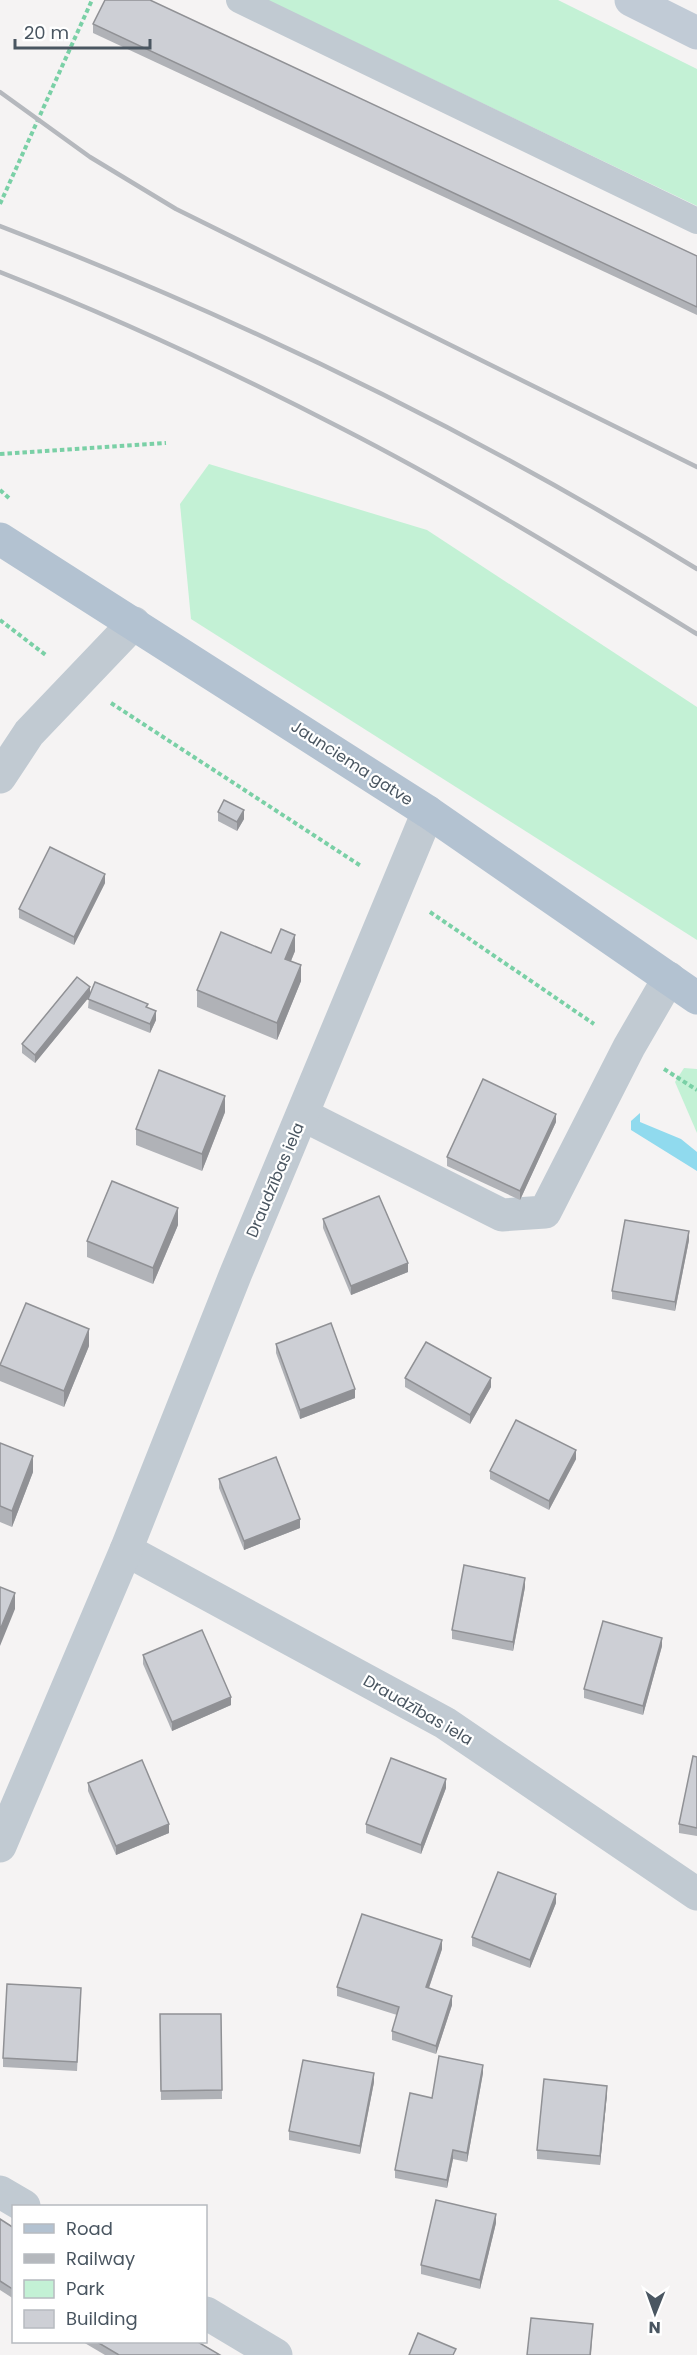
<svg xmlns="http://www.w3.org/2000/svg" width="697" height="2355" font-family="Poppins,sans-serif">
  <rect width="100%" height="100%" fill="#f5f3f3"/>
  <!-- green -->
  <g fill="#c3f1d5">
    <path d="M 267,0 L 558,0 L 697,69 L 697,206 Z"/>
    <path d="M 209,464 L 427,530 L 697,707 L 697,940 L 191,619 L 180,504 Z"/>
    <path d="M 684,1068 L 697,1069 L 697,1133 L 675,1082 Z"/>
  </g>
  <!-- water -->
  <path fill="#90daee" d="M 640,1113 L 640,1122 L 681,1139 L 697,1152 L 697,1171 L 631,1130 L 631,1121 Z"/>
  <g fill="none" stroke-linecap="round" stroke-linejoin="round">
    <!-- path -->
    <g stroke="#7ad0a6" stroke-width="4" stroke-dasharray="4.5 3" stroke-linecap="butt">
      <path d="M 0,204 L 92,0"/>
      <path d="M 0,454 L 166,443"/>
      <path d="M 0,490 L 10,499"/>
      <path d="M 0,620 L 47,656"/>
      <path d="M 111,703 L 361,866"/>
      <path d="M 430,912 L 594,1024"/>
      <path d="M 664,1069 L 697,1090"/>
    </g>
    <!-- lane -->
    <path stroke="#c1cad2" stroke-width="26" d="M 239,0 L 697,221"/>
    <!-- street -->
    <g stroke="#c1cad2" stroke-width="33">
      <path d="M 0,777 L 29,733 L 134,623"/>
      <path d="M 303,1115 L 502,1215 L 545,1212 L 629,1047 L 669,978"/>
      <path d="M 126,1550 L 445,1723 L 697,1894"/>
      <path d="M 0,1846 L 126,1550 L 236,1273 L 428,812"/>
      <path d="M 0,2192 L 24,2206"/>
      <path d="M 206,2313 L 276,2355"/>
    </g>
    <!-- secondary -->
    <path stroke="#c1cbd6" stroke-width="33" d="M 631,0 L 697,33"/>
    <!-- primary -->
    <path stroke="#b3c2d1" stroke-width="33" d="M 0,539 L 428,812 L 697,998"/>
    <!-- rail -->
    <g stroke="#b5b8bd" stroke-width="4.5">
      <path d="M 0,92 L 90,157 L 176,209 L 697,467"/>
      <path d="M 0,226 C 242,319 476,433 697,569"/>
      <path d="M 0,272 C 117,318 231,371 343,429 C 464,491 581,563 697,634"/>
    </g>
  </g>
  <!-- wall -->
  <g fill="#b0b2b7">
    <path d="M 93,24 L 697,256 L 697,315 L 93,33 Z"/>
    <path d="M 218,812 L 244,819 L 237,831 L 218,821 Z"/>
    <path d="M 105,883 L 74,945 L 19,918 L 19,909 Z"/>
    <path d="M 295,951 L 291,961 L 301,981 L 277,1040 L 197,1007 L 197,990 L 271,953 Z"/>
    <path d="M 90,994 L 148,1008 L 156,1020 L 150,1033 L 88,1008 L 89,997 L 35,1063 L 22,1053 L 22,1044 Z"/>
    <path d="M 225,1112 L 202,1171 L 136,1145 L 136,1129 Z"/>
    <path d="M 556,1122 L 520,1200 L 447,1166 L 447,1157 Z"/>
    <path d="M 323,1219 L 408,1272 L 351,1295 L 323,1228 Z"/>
    <path d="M 178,1225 L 153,1284 L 87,1257 L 87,1241 Z"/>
    <path d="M 689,1240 L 675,1311 L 612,1299 L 612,1291 Z"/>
    <path d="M 276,1344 L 355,1398 L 300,1419 L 276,1353 Z"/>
    <path d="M 89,1346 L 64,1407 L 0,1381 L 0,1364 Z"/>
    <path d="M 405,1378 L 491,1387 L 470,1424 L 405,1387 Z"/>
    <path d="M 0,1443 L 33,1472 L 12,1527 L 0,1522 Z"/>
    <path d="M 576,1459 L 549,1510 L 490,1479 L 490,1471 Z"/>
    <path d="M 219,1479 L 300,1528 L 244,1550 L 219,1488 Z"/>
    <path d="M 525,1587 L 513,1651 L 452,1639 L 452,1630 Z"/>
    <path d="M 662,1646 L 643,1715 L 584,1698 L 584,1689 Z"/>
    <path d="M 143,1655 L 231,1705 L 172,1731 L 143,1664 Z"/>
    <path d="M 697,1757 L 697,1836 L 679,1833 L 679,1824 Z"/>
    <path d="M 88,1783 L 169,1833 L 116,1855 L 88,1791 Z"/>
    <path d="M 446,1788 L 421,1854 L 366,1833 L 366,1824 Z"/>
    <path d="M 556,1903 L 530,1968 L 472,1946 L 472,1937 Z"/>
    <path d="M 442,1949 L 429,1988 L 452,2005 L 436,2054 L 392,2040 L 392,2031 L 397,2015 L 337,1996 L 337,1987 Z"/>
    <path d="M 81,1997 L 77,2071 L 3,2067 L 3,2058 Z"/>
    <path d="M 160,2014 L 221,2014 L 222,2099 L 161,2100 Z"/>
    <path d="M 483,2073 L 467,2162 L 453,2159 L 447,2188 L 395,2178 L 395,2170 L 432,2098 Z"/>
    <path d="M 374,2082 L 360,2154 L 289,2140 L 289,2131 Z"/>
    <path d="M 607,2094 L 600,2165 L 537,2159 L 537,2150 Z"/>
    <path d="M 0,2219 L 14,2228 L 14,2299 L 0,2290 Z"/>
    <path d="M 496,2223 L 480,2289 L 421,2274 L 421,2265 Z"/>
    <path d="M 83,2342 L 198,2342 L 220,2355 L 105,2355 Z"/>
  </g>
  <!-- shaded-wall -->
  <g fill="#909195">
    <path d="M 244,810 L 244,819 L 237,831 L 237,822 Z"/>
    <path d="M 105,874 L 105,883 L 74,945 L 74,937 Z"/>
    <path d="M 295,935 L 295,951 L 285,975 L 285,959 Z"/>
    <path d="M 301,965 L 301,981 L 277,1040 L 277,1023 Z"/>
    <path d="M 90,987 L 90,996 L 35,1063 L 35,1055 Z"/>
    <path d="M 156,1011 L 156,1020 L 150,1033 L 150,1024 Z"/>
    <path d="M 225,1096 L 225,1112 L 202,1171 L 202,1154 Z"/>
    <path d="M 556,1114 L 556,1122 L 520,1200 L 520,1191 Z"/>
    <path d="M 178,1208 L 178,1225 L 153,1284 L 153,1268 Z"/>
    <path d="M 689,1231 L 689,1240 L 675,1311 L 675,1302 Z"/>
    <path d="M 408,1263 L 408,1272 L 351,1295 L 351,1286 Z"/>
    <path d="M 89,1329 L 89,1346 L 64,1407 L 64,1391 Z"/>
    <path d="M 491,1378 L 491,1387 L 470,1424 L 470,1415 Z"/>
    <path d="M 355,1389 L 355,1398 L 300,1419 L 300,1410 Z"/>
    <path d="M 576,1450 L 576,1459 L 549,1510 L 549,1501 Z"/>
    <path d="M 33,1456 L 33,1472 L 12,1527 L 12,1511 Z"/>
    <path d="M 300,1519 L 300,1528 L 244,1550 L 244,1541 Z"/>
    <path d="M 525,1578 L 525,1587 L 513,1651 L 513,1642 Z"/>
    <path d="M 15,1593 L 15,1609 L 0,1646 L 0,1630 Z"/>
    <path d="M 662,1638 L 662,1646 L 643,1715 L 643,1706 Z"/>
    <path d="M 231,1697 L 231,1705 L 172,1731 L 172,1722 Z"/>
    <path d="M 446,1779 L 446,1788 L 421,1854 L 421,1845 Z"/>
    <path d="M 169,1824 L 169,1833 L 116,1855 L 116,1846 Z"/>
    <path d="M 556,1894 L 556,1903 L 530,1968 L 530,1960 Z"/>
    <path d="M 442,1940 L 442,1949 L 426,1996 L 426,1987 Z"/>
    <path d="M 452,1996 L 452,2005 L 436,2054 L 436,2046 Z"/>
    <path d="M 483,2065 L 483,2073 L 467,2162 L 467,2153 Z"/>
    <path d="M 374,2073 L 374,2082 L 360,2154 L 360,2146 Z"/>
    <path d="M 607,2086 L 607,2094 L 600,2165 L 600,2156 Z"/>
    <path d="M 453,2150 L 453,2159 L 447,2188 L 447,2180 Z"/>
    <path d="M 496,2214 L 496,2223 L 480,2289 L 480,2280 Z"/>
    <path d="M 593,2324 L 591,2355 L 590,2355 Z"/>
  </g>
  <!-- building -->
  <g fill="#cdcfd5" stroke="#909195" stroke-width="1.5">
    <path d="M 105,0 L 150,0 L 697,256 L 697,307 L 93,24 Z"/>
    <path d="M 224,800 L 244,810 L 237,822 L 218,812 Z"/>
    <path d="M 50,847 L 105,874 L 74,937 L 19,909 Z"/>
    <path d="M 281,929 L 295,935 L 285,959 L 301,965 L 277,1023 L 197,990 L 221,932 L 271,953 Z"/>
    <path d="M 77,977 L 90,987 L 35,1055 L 22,1044 Z"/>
    <path d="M 95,982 L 148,1004 L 146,1007 L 156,1011 L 150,1024 L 88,999 Z"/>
    <path d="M 159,1070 L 225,1096 L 202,1154 L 136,1129 Z"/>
    <path d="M 483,1079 L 556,1114 L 520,1191 L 447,1157 Z"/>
    <path d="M 112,1181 L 178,1208 L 153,1268 L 87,1241 Z"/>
    <path d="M 379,1196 L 408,1263 L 351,1286 L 323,1219 Z"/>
    <path d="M 625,1220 L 689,1231 L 675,1302 L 612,1291 Z"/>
    <path d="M 26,1303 L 89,1329 L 64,1391 L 0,1365 Z"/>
    <path d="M 331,1323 L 355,1389 L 300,1410 L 276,1344 Z"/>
    <path d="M 426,1342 L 491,1378 L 470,1415 L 405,1378 Z"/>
    <path d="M 516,1420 L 576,1450 L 549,1501 L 490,1471 Z"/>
    <path d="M 0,1443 L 33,1456 L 12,1511 L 0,1506 Z"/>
    <path d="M 276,1457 L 300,1519 L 244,1541 L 219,1479 Z"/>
    <path d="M 464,1565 L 525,1578 L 513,1642 L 452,1630 Z"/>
    <path d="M 0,1587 L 15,1593 L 0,1630 Z"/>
    <path d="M 603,1621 L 662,1638 L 643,1706 L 584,1689 Z"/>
    <path d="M 202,1630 L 231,1697 L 172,1722 L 143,1655 Z"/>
    <path d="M 693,1756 L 697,1757 L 697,1828 L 679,1824 Z"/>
    <path d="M 391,1758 L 446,1779 L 421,1845 L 366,1824 Z"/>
    <path d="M 142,1760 L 169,1824 L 116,1846 L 88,1783 Z"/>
    <path d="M 498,1872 L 556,1894 L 530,1960 L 472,1937 Z"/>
    <path d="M 362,1914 L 442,1940 L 426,1987 L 452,1996 L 436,2046 L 392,2031 L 399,2007 L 337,1987 Z"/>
    <path d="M 7,1984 L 81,1988 L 77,2062 L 3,2058 Z"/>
    <path d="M 160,2014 L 221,2014 L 222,2090 L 161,2091 Z"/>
    <path d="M 439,2056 L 483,2065 L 467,2153 L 453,2150 L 447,2180 L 395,2170 L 410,2093 L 432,2098 Z"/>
    <path d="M 303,2060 L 374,2073 L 360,2146 L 289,2131 Z"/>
    <path d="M 544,2079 L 607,2086 L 600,2156 L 537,2150 Z"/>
    <path d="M 436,2200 L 496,2214 L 480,2280 L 421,2265 Z"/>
    <path d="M 0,2219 L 14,2228 L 14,2290 L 0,2281 Z"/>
    <path d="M 531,2318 L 593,2324 L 590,2355 L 527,2355 Z"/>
    <path d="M 418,2333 L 456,2349 L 453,2355 L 409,2355 Z"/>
    <path d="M 97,2342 L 198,2342 L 220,2355 L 119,2355 Z"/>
  </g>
  <g text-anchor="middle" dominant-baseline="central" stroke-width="4.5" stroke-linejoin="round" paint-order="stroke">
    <!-- street labels -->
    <g font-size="16" fill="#4a5661" stroke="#fff">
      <text transform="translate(352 763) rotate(33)">Jaunciema gatve</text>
      <text transform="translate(275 1180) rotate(-67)">Draudzības iela</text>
      <text transform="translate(418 1710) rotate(30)">Draudzības iela</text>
    </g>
  </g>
  <!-- legend -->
  <rect x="12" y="2205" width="195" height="138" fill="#ffffff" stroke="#b7bbc0" stroke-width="1.5"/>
  <rect x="24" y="2224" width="30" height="9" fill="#b3c2d1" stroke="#b7bbc0" stroke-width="1.5"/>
  <text x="66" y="2235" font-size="18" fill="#4a5661">Road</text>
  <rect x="24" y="2254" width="30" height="9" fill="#b5b8bd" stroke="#b7bbc0" stroke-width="1.5"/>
  <text x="66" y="2265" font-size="18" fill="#4a5661">Railway</text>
  <rect x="24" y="2280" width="30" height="18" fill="#c3f1d5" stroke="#b7bbc0" stroke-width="1.5"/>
  <text x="66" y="2295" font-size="18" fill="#4a5661">Park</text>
  <rect x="24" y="2310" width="30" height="18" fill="#cdcfd5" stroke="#b7bbc0" stroke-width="1.5"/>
  <text x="66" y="2325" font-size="18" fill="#4a5661">Building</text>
  <!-- north arrow -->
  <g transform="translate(655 2313) rotate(181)" stroke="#ffffff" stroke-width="4.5" paint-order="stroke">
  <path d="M0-4.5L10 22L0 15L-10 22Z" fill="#4a5661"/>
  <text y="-9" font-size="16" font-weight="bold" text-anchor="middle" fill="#4a5661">N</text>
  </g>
  <!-- scale -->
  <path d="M15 39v9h135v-9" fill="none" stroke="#4a5661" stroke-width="3"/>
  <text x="24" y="39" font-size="18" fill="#4a5661" stroke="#ffffff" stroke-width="4.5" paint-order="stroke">20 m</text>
</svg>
